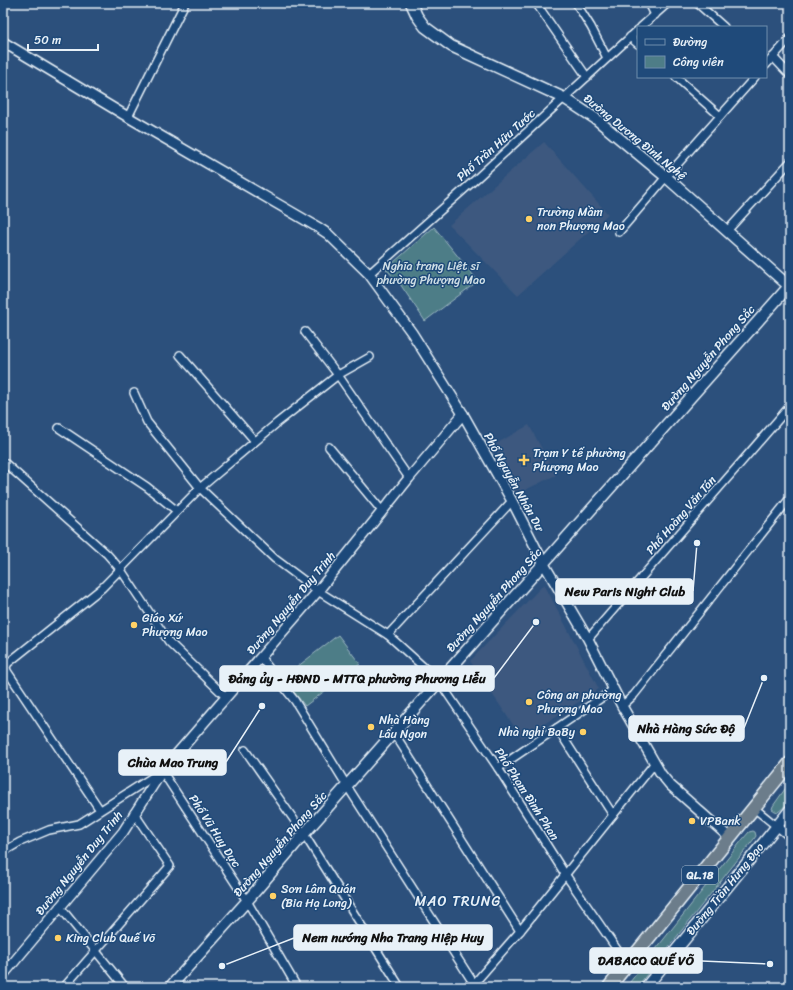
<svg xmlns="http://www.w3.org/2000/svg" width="793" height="990" font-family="Sriracha,sans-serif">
  <rect width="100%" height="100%" fill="#2c507c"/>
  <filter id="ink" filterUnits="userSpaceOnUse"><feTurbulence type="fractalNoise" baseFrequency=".025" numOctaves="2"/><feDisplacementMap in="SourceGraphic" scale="8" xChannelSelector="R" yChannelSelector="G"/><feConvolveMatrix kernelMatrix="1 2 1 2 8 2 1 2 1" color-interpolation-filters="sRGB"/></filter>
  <g filter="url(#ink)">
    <!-- built -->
    <g fill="#3c587f">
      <path d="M 544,142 L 608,214 L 518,295 L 449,225 Z"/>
      <path d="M 529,425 L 556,475 L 515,495 L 494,445 Z"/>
      <path d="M 544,584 L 599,689 L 522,738 L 470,661 Z"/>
    </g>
    <!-- green -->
    <g fill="#4e7d87" stroke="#9bb7c0">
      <path d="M 434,227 L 478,281 L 425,321 L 400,284 L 386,269 Z"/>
      <path d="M 338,635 L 360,664 L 305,706 L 283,678 Z"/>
      <path d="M 790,782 C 790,798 791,802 778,812 L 775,811 L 772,809 L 773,806 Z"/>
      <path d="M 753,831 L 755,832 L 756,836 L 754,839 L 637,987 L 626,987 L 743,839 L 749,832 Z"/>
    </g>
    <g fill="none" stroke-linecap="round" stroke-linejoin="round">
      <!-- minor casing -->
      <g stroke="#e8f1f8" stroke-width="10">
        <g id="minor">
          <path d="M 536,3 L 587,77"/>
          <path d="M 576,3 L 591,27 L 607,58"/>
          <path d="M 649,3 L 655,15"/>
          <path d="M 697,3 L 724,27"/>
          <path d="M 641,27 L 668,3"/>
          <path d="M 630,37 L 638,44"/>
          <path d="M 773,57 L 790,75"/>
          <path d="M 766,65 L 790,38"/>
          <path d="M 676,77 L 720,116"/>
          <path d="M 128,117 L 185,3"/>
          <path d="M 727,231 L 790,162"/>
          <path d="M 619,232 L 666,177 L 755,77"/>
          <path d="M 369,274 L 477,178 L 638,30"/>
          <path d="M 305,332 L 338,375 L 409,478"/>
          <path d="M 180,355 L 255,441"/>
          <path d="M 134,393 L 147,422 L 200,488 L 275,559 L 318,591 L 388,635 L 439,681 L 498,768 L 565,874 L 627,964"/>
          <path d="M 59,428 L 147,487 L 177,511"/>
          <path d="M 329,447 L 382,511"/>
          <path d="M 6,464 L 107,554 L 121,570 L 169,642 L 226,697"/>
          <path d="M 388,635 L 512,501"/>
          <path d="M 588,639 L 790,406"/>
          <path d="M 261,658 L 295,701 L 347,786 L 474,984"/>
          <path d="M 622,706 L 634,695 L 790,498"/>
          <path d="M 557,728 L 613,815"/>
          <path d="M 394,733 L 520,931"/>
          <path d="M 245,750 L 304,834 L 400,987"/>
          <path d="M 498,768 L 613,690"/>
          <path d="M 754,808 L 790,837"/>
          <path d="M 100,810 L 7,671 L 6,667 L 8,663 L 102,588 L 200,488 L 277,423 L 338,375 L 370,357"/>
          <path d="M 3,852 L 20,842 L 49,830 L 79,824 L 162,771 L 247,901 L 297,987"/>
          <path d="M 60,907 L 125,987"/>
          <path d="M 472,986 L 520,931 L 654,764"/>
          <path d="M 64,987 L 170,866 L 134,813"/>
        </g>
      </g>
      <!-- tertiary casing -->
      <g stroke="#e8f1f8" stroke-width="12">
        <g id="tertiary">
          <path d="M 3,42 L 128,117 L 319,228 L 328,234 L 369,274 L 412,333 L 463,414 L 512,501 L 544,564 L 588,639 L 622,706 L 661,774 L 670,785 L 730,838"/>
          <path d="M 3,975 L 123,832 L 162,771 L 318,591 L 409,478 L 463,414"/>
        </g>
      </g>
      <!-- secondary casing -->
      <g stroke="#e8f1f8" stroke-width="13">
        <g id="secondary">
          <path d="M 411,3 L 417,16 L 425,27 L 451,46 L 564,98 L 596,119 L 666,177 L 790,287"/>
          <path d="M 170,987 L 247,901 L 304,834 L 790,285"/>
          <path d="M 646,987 L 790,810"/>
        </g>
      </g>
      <!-- trunk casing -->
      <g stroke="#e8f1f8" stroke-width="15">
        <path id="trunk" d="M 609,987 L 790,763"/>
      </g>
      <!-- minor -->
      <use href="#minor" stroke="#1f4a7a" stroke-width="7"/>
      <!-- tertiary -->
      <use href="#tertiary" stroke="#1f4a7a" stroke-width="9"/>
      <!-- secondary -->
      <use href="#secondary" stroke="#1f4a7a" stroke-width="10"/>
      <!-- trunk -->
      <use href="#trunk" stroke="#6c7d8b" stroke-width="12"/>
    </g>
  </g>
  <!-- markers -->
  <g fill="#ffd166" stroke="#1f4a7a" stroke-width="1.5">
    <circle cx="529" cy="219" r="4"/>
    <path d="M522 454h4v4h4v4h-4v4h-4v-4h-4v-4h4z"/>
    <circle cx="134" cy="625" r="4"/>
    <circle cx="529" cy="702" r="4"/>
    <circle cx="371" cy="727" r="4"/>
    <circle cx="583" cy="732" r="4"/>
    <circle cx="692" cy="821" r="4"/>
    <circle cx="273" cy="896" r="4"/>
    <circle cx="58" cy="938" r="4"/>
  </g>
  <g text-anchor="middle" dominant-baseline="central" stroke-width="3" stroke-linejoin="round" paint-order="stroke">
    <!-- shield labels -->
    <rect fill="#1f4a7a" stroke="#acbfd2" stroke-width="1" x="682" y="866" width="36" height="18" rx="3"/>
    <g font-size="11" font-weight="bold" fill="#e8f1f8">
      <text x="700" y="875">QL.18</text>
    </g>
    <!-- street labels -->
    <g font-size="12" fill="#e8f1f8" stroke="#1f4a7a">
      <text transform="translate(635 137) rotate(39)">Đường Dương Đình Nghệ</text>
      <text transform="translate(496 145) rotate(-42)">Phố Trần Hữu Tước</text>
      <text transform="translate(708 358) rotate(-49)">Đường Nguyễn Phong Sắc</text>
      <text transform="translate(514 482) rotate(61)">Phố Nguyễn Nhân Dư</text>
      <text transform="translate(681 515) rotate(-49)">Phố Hoàng Văn Tán</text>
      <text transform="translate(494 600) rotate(-48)">Đường Nguyễn Phong Sắc</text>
      <text transform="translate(291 603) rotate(-50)">Đường Nguyễn Duy Trinh</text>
      <text transform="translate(527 794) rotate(57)">Phố Phạm Đình Phan</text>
      <text transform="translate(215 831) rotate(57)">Phố Vũ Huy Dực</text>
      <text transform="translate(280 844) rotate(-49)">Đường Nguyễn Phong Sắc</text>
      <text transform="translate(79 863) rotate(-51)">Đường Nguyễn Duy Trinh</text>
      <text transform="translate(725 889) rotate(-51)">Đường Trần Hưng Đạo</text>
    </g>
    <!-- poi labels -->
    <g font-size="12" fill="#e8f1f8" stroke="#1f4a7a" text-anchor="start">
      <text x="537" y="212">Trường Mầm<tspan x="537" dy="14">non Phượng Mao</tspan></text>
      <text x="533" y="453">Trạm Y tế phường<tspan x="533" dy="14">Phượng Mao</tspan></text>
      <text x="142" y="618">Giáo Xứ<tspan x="142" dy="14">Phượng Mao</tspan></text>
      <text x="537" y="695">Công an phường<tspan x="537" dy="14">Phượng Mao</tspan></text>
      <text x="379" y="720">Nhà Hàng<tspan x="379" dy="14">Lẩu Ngon</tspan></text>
      <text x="575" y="732" text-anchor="end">Nhà nghỉ BaBy</text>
      <text x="700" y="821">VPBank</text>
      <text x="281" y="889">Sơn Lâm Quán<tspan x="281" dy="14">(Bia Hạ Long)</tspan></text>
      <text x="66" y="938">King Club Quế Võ</text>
    </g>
    <!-- park labels -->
    <g font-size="12" fill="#d1e0e7" stroke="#1f4a7a">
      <text x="431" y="266">Nghĩa trang Liệt sĩ<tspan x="431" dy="14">phường Phượng Mao</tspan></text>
    </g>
    <!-- quarter labels -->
    <g font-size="14" letter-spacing="1" fill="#e8f1f8" stroke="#1f4a7a">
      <text x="458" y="901">MAO TRUNG</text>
    </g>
  </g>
  <!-- callouts -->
  <path fill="none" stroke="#e8f1f8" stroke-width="1.5" d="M697 543L693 591M536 622L494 678M764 678L744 728M262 706L226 762M222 966L294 938M770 964L702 961"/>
  <g fill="#e8f1f8" stroke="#1f4a7a" stroke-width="1.5">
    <circle cx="697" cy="543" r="4"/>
    <circle cx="536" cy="622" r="4"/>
    <circle cx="764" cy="678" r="4"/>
    <circle cx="262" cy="706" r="4"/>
    <circle cx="222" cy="966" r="4"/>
    <circle cx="770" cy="964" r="4"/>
  </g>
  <g fill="#e8f1f8" stroke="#e8f1f8" stroke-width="1.5">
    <rect x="556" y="579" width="137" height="25" rx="4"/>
    <rect x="220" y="666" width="274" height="25" rx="4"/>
    <rect x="629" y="716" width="115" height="25" rx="4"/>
    <rect x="119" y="750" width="107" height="25" rx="4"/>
    <rect x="294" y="925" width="198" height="25" rx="4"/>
    <rect x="590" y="948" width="112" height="25" rx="4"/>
  </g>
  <g font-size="13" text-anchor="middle" font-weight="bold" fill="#111">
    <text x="625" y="596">New Paris Night Club</text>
    <text x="357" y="683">Đảng ủy - HĐND - MTTQ phường Phương Liễu</text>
    <text x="686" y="733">Nhà Hàng Sức Độ</text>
    <text x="173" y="767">Chùa Mao Trung</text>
    <text x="393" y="942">Nem nướng Nha Trang Hiệp Huy</text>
    <text x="646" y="965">DABACO QUẾ VÕ</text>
  </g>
  <!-- margin -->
  <rect width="793" height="990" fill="none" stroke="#1f4a7a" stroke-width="16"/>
  <rect x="8" y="8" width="777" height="974" fill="none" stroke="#e8f1f8" stroke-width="1.5" filter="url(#ink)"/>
  <!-- legend -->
  <rect x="637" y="26" width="130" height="52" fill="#1f4a7a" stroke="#6f8dac"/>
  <rect x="645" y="39" width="20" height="6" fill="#1f4a7a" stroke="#6f8dac"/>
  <text x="673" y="46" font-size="12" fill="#e8f1f8">Đường</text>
  <rect x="645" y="56" width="20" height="12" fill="#4e7d87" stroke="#6f8dac"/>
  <text x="673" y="66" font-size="12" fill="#e8f1f8">Công viên</text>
  <!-- scale -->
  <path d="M28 44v6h70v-6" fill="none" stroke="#e8f1f8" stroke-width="2"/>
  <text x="34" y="44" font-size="12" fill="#e8f1f8" stroke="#1f4a7a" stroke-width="3" paint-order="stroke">50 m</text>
</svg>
